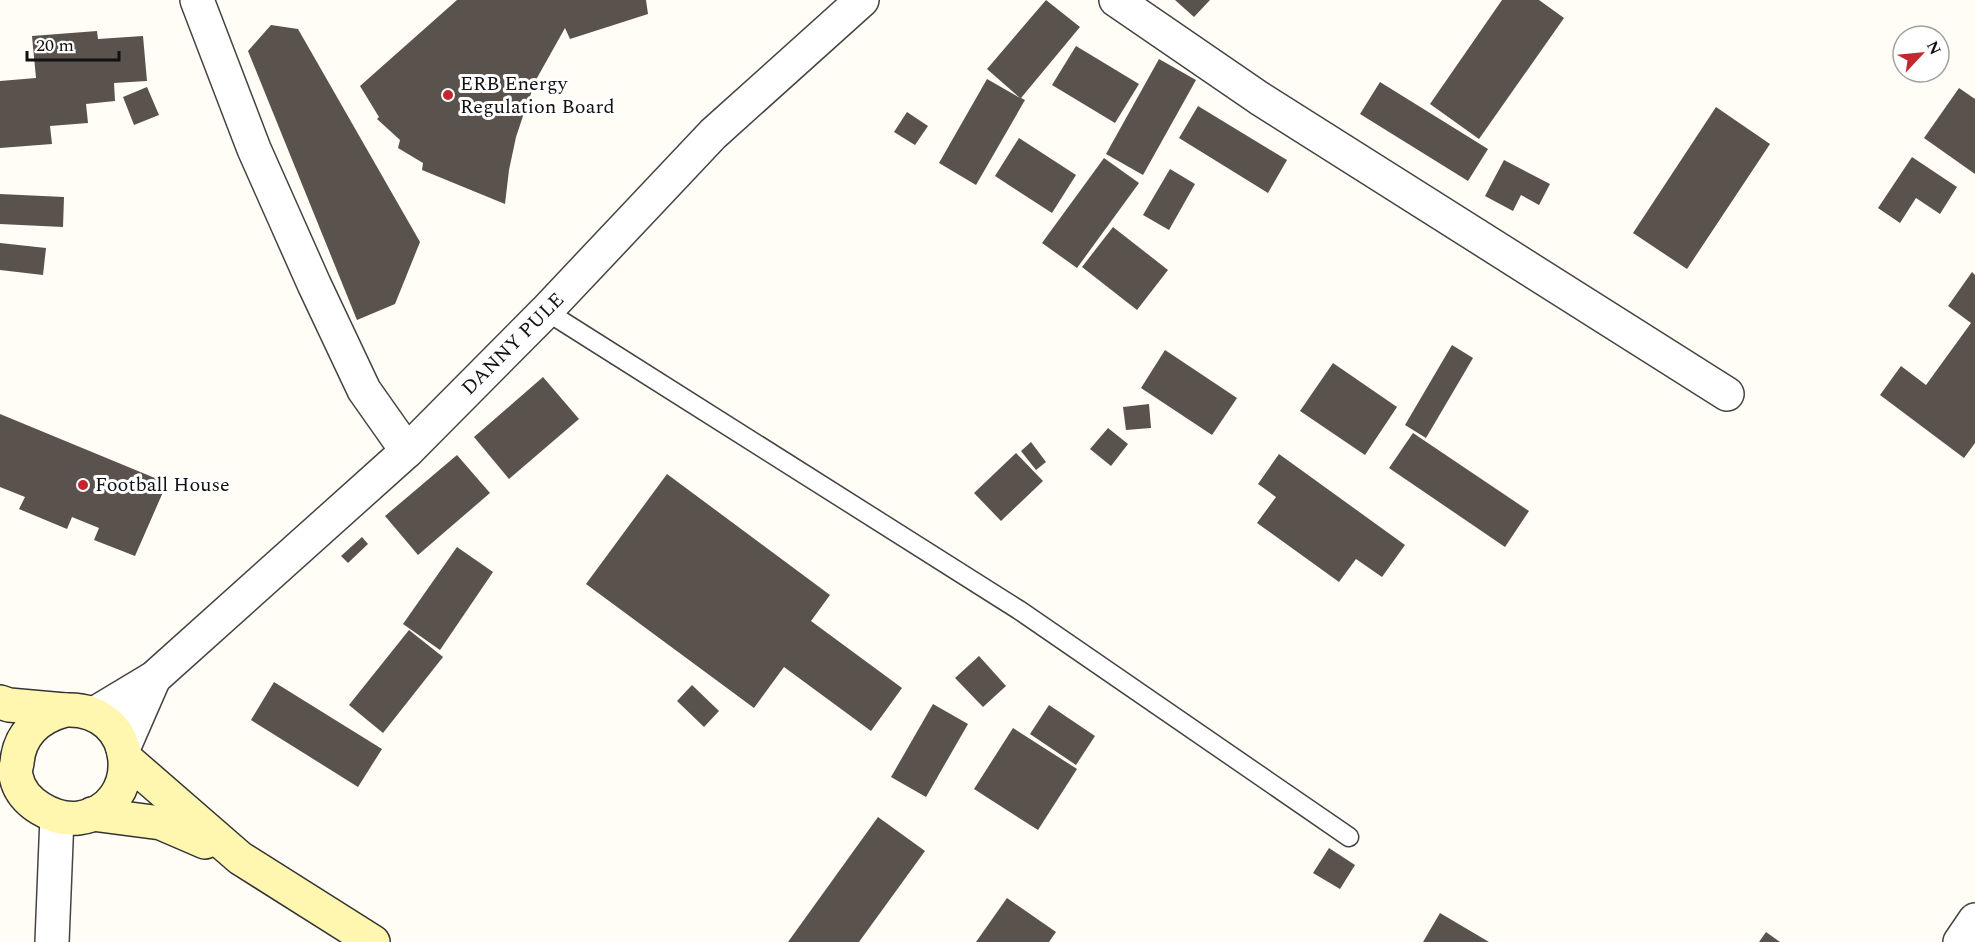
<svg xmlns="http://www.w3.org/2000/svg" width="1975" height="942" font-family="Spectral,serif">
  <rect width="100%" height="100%" fill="#fffdf5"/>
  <!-- building -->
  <g fill="#5a524d">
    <path d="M 457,0 L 646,0 L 648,14 L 570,39 L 565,28 L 537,78 L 527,104 L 516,137 L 509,170 L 505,204 L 422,170 L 423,163 L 398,148 L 400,140 L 377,119 L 379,117 L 360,86 Z"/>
    <path d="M 1046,0 L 1080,27 L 1021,98 L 1025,100 L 976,185 L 939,163 L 987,79 L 1020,98 L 987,69 Z"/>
    <path d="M 1175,0 L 1210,0 L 1194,17 Z"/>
    <path d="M 1502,0 L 1539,0 L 1564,18 L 1479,139 L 1430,104 Z"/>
    <path d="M 271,25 L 298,29 L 420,242 L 395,304 L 357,320 L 248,51 Z"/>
    <path d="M 97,31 L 98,39 L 143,36 L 147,81 L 114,83 L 115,101 L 86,104 L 88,123 L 50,126 L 52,144 L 0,148 L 0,81 L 36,78 L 32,36 Z"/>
    <path d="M 1076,46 L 1139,84 L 1115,123 L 1052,85 Z"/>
    <path d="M 1159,59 L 1196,80 L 1143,175 L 1106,154 Z"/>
    <path d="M 1380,82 L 1488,149 L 1468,181 L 1360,114 Z"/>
    <path d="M 147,87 L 159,115 L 134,125 L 123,97 Z"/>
    <path d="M 1959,88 L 1975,99 L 1975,174 L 1924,138 Z"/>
    <path d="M 1198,106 L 1287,160 L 1268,193 L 1179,138 Z"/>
    <path d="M 1716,107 L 1770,144 L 1687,269 L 1633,233 Z"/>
    <path d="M 907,112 L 928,126 L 915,145 L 894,132 Z"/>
    <path d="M 1019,138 L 1076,175 L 1052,213 L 995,176 Z"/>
    <path d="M 1912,157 L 1957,187 L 1940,214 L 1916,198 L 1900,223 L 1878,208 Z"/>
    <path d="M 1104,158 L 1139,183 L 1077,268 L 1042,243 Z"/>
    <path d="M 1504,160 L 1550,184 L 1539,205 L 1521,195 L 1513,211 L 1485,196 Z"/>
    <path d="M 1170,169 L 1195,184 L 1169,230 L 1143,215 Z"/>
    <path d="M 0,194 L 64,197 L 63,227 L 0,224 Z"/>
    <path d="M 1113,227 L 1168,270 L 1137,310 L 1082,267 Z"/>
    <path d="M 0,243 L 46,248 L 43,275 L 0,270 Z"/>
    <path d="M 1972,272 L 1975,275 L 1975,443 L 1964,458 L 1880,395 L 1901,366 L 1926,385 L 1971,323 L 1948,306 Z"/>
    <path d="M 1452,345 L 1473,358 L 1426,438 L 1405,425 Z"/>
    <path d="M 1165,350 L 1237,398 L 1212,435 L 1141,388 Z"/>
    <path d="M 1333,363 L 1397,407 L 1365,455 L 1300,411 Z"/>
    <path d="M 543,377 L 579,419 L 509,479 L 474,437 Z"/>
    <path d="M 1149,404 L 1151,428 L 1126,430 L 1123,407 Z"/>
    <path d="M 0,414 L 167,483 L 135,556 L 94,540 L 99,528 L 72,517 L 67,529 L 19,509 L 25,497 L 0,487 Z"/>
    <path d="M 1108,428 L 1128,444 L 1111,466 L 1090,449 Z"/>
    <path d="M 1413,433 L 1529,511 L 1505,547 L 1389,468 Z"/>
    <path d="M 1031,442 L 1046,462 L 1036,470 L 1021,451 Z"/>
    <path d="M 1016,453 L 1043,481 L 1001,521 L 974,493 Z"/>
    <path d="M 1279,454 L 1405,545 L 1382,577 L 1356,559 L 1339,582 L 1257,523 L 1276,497 L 1258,484 Z"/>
    <path d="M 457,455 L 490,493 L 418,555 L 385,516 Z"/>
    <path d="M 667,474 L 830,595 L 811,621 L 902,688 L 871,731 L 784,667 L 754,708 L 586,584 Z"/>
    <path d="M 362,537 L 368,544 L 348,563 L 341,556 Z"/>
    <path d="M 457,547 L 493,572 L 440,650 L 403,624 Z"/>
    <path d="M 409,630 L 443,657 L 383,733 L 349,705 Z"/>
    <path d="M 979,656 L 1006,686 L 983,707 L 955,678 Z"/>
    <path d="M 274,682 L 382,749 L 358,787 L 251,720 Z"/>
    <path d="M 692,685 L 719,711 L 704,727 L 677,701 Z"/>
    <path d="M 933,704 L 968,724 L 926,797 L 891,777 Z"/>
    <path d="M 1049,705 L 1095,736 L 1076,765 L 1030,734 Z"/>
    <path d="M 1013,728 L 1077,769 L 1038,830 L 974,789 Z"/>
    <path d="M 878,817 L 925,851 L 859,942 L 788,942 Z"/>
    <path d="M 1329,848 L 1355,865 L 1340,889 L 1313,873 Z"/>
    <path d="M 1007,898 L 1056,932 L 1049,942 L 976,942 Z"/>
    <path d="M 1440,913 L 1489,942 L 1423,942 Z"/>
    <path d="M 1766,932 L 1780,942 L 1759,942 Z"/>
  </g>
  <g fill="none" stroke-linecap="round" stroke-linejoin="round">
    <!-- service casing -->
    <g stroke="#444" stroke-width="21">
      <path id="service" d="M 546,311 L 1019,610 L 1349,837"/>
    </g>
    <!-- minor casing -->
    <g stroke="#444" stroke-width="36">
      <g id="minor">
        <path d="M 197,0 L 254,149 L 314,284 L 364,390 L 407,451"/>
        <path d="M 1116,0 L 1259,98 L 1727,394"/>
        <path d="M 94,714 L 154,678 L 407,451 L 546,311 L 713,134 L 862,0"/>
        <path d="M 123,749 L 154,678"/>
        <path d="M 52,942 L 57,817"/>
        <path d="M 1960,942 L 1975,920"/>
      </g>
    </g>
    <!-- secondary casing -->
    <g stroke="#333" stroke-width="36">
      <g id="secondary">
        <path d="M 0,702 L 9,705 L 65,710"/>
        <path d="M 65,710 C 140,706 145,809 79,818 C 54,821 21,803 16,776 C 15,772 16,767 17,763 C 19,734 39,717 65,710 Z"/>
        <path d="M 126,759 L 240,858 L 373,942"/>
        <path d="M 92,814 L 161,823 L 205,842"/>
      </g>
    </g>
    <!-- service -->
    <use href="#service" stroke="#fff" stroke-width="18"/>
    <!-- minor -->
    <use href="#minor" stroke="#fff" stroke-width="33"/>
    <!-- secondary -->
    <use href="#secondary" stroke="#fff6b0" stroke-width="33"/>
  </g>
  <!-- markers -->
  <g fill="#c4262e" stroke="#fff" stroke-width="2">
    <circle cx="448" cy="95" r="6"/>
    <circle cx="83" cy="485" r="6"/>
  </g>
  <g text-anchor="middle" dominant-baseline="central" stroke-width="6" stroke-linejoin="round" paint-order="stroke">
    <!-- poi labels -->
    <g font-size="20" fill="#111" stroke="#fff" text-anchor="start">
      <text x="460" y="84">ERB Energy<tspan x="460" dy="23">Regulation Board</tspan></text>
      <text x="95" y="485">Football House</text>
    </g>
    <!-- street labels -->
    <g font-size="20" fill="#111" stroke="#fff">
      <text transform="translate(513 344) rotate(-45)">DANNY PULE</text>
    </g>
  </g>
  <!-- north arrow -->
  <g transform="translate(1921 54) rotate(64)"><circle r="28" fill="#ffffff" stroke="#a0a0a0" stroke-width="1.5"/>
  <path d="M0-4.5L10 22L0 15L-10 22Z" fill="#c4262e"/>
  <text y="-9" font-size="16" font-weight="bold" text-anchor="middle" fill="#111111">N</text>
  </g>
  <!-- scale -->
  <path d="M27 51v9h92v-9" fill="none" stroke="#111111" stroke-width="3"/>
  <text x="36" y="51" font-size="18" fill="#111111" stroke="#ffffff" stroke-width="4.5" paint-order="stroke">20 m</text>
</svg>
